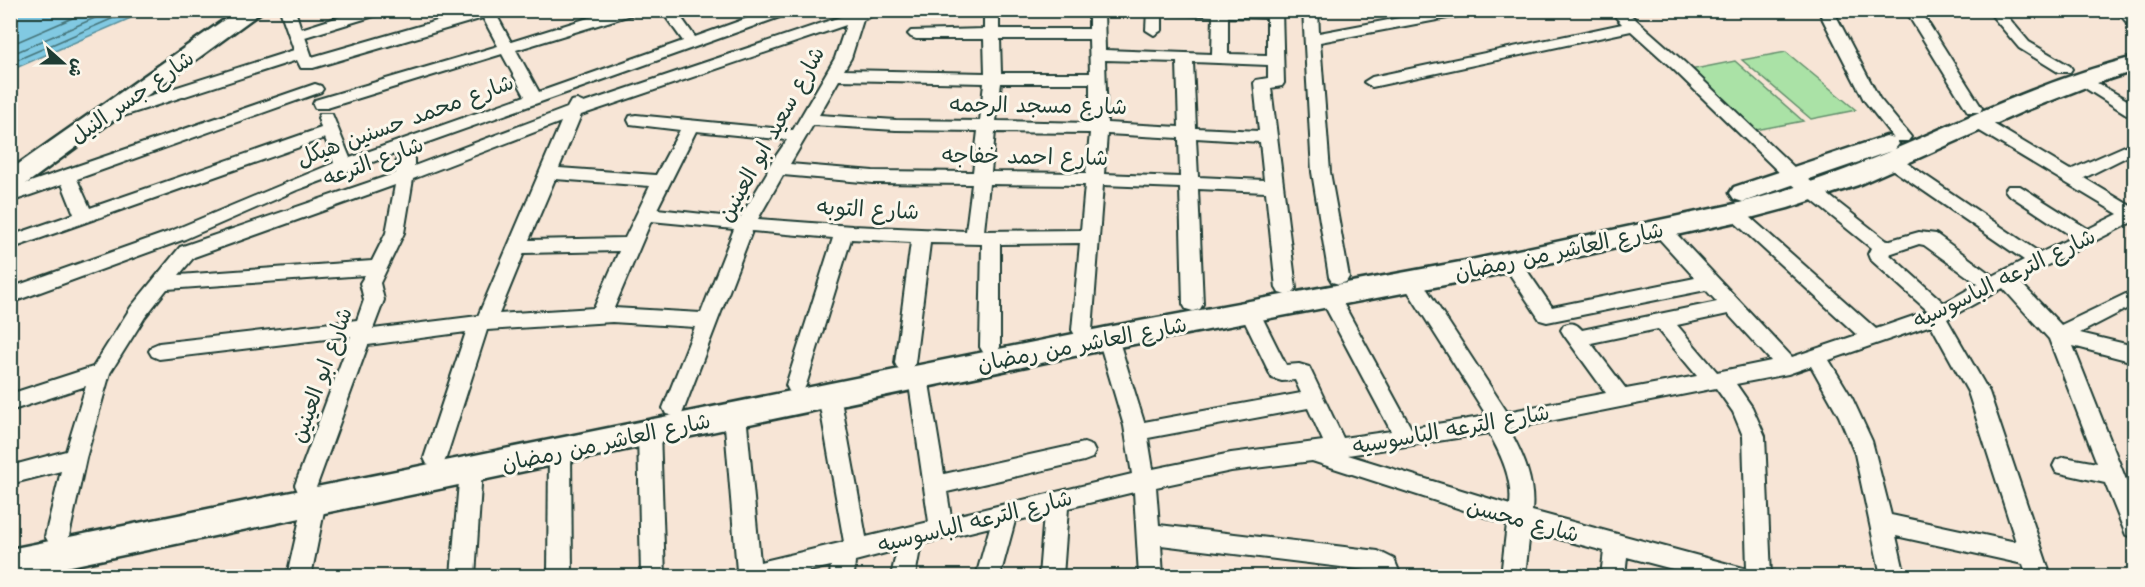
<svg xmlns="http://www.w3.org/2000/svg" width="2145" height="587" font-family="'Shantell Sans','Playpen Sans Arabic',sans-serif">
  <rect width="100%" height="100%" fill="#f7e5d6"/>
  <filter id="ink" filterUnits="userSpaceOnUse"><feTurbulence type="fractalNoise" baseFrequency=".0167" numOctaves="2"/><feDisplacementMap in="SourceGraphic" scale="12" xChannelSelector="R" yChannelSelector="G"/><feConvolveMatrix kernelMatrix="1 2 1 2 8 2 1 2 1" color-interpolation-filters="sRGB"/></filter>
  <g filter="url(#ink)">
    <!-- green -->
    <g fill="#aae2a6" stroke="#64906d" stroke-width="1.5">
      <path d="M 1786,52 L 1856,110 L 1811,119 L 1742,60 Z"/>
      <path d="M 1735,61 L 1803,121 L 1756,130 L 1690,70 Z"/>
    </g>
    <!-- water -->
    <path fill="#81c9e2" stroke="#5a919c" stroke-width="1.5" d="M 11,10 L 147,10 L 147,11 L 11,70 Z"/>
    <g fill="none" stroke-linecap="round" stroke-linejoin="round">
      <!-- shore -->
      <g stroke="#46757a" stroke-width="1.5">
        <path d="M 10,45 L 91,10"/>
        <path d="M 10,55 L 113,10"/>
        <path d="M 10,63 L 132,10"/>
      </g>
      <!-- street casing -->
      <g stroke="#1f3d34" stroke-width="4">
        <g id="street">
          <path d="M 280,10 L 295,10 L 301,29 L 361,10 L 386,10 L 384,13 L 305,37 L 312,57 L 475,10 L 500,10 L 496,14 L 511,42 L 614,10 L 639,10 L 637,13 L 516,50 L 539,92 L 683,41 L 661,10 L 676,10 L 695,37 L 770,10 L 793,10 L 791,13 L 414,147 L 414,166 L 567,108 L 571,101 L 577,100 L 584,103 L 861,10 L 884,10 L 863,20 L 851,58 L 844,70 L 985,73 L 984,39 L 916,39 L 911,37 L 908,34 L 911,31 L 984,29 L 984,10 L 999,10 L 999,29 L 1089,29 L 1089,10 L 1104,10 L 1105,50 L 1212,54 L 1213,16 L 1162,14 L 1162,30 L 1154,35 L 1146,30 L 1147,10 L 1282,10 L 1284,83 L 1282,86 L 1271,88 L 1296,288 L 1293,293 L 1286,295 L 1279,293 L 1276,288 L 1266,192 L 1198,189 L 1203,304 L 1200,309 L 1193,311 L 1186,309 L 1183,304 L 1180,188 L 1103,185 L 1092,330 L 1089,335 L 1082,337 L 1075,335 L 1072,330 L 1080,243 L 1000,244 L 1000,347 L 997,352 L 990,355 L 983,352 L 980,347 L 982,244 L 930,243 L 915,363 L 912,369 L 905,371 L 898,369 L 895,363 L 911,242 L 851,239 L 806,385 L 803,391 L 796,393 L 789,391 L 786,385 L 833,238 L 752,231 L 682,414 L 674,416 L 666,414 L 663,408 L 695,327 L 612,322 L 487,330 L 446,458 L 443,464 L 435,467 L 427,464 L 424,458 L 466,332 L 368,345 L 317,485 L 314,492 L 306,494 L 298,492 L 295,485 L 351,336 L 159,359 L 152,356 L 149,351 L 152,346 L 159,343 L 357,320 L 364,300 L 360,283 L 365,275 L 167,289 L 145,317 L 110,373 L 86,458 L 69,536 L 65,543 L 57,546 L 49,543 L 45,536 L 61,471 L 10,484 L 10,466 L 66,451 L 86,386 L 10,411 L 10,394 L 93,367 L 131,307 L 180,247 L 396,173 L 397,153 L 297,190 L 185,239 L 10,303 L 10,288 L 171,231 L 334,163 L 325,138 L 10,249 L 10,236 L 74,214 L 62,184 L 10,202 L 10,189 L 315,84 L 321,86 L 323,89 L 321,92 L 77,179 L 90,208 L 321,128 L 318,118 L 320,114 L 332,114 L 350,158 L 525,96 L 502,54 L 327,108 L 315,108 L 313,104 L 315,100 L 498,46 L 483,18 L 313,68 L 301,68 L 297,60 L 114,119 L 102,119 L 100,115 L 102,111 L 294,50 ZM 1228,17 L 1267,18 L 1267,55 L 1228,54 ZM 846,25 L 835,58 L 793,130 L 636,115 L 630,116 L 628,120 L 630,124 L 680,130 L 656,175 L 559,168 L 581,115 ZM 1000,39 L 1089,39 L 1090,73 L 1001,73 ZM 1105,60 L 1177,62 L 1179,127 L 1107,123 ZM 1193,62 L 1268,65 L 1268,78 L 1256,80 L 1254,83 L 1259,131 L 1196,128 ZM 839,80 L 984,83 L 980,121 L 896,120 L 819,115 ZM 1001,83 L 1090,83 L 1090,123 L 996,121 ZM 561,122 L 478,316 L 373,329 L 384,300 L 380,283 L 404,233 L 413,179 ZM 813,125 L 896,130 L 978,131 L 973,172 L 873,171 L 790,164 ZM 696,131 L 787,140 L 767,169 L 768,171 L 740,218 L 657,209 ZM 995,132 L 1090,133 L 1086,173 L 991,172 ZM 1107,134 L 1179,138 L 1180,177 L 1104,174 ZM 1196,138 L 1260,142 L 1264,180 L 1198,177 ZM 783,175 L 873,183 L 972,184 L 966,231 L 852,226 L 758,219 ZM 555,179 L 650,186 L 625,238 L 529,240 ZM 989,184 L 1085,185 L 1081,230 L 984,231 ZM 395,185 L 386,233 L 372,261 L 179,275 L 194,257 ZM 651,221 L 734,229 L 701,313 L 614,308 ZM 619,251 L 594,308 L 499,314 L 524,253 Z"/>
          <path d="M 1303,10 L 1318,10 L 1319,33 L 1442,10 L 1476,10 L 1469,14 L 1320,42 L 1330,172 L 1349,277 L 1346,282 L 1339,284 L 1332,282 L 1329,277 L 1312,172 Z"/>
          <path d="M 1609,10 L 1625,10 L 1684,62 L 1799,172 L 1887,241 L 1919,232 L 1936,234 L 1993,276 L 2024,260 L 1886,165 L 1883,161 L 1886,157 L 1898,157 L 2040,253 L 2073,237 L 2008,194 L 2005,190 L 2008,186 L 2020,186 L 2088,229 L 2118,214 L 1973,127 L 1971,123 L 1973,119 L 1985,119 L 2070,170 L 2134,142 L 2134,153 L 2084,178 L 2134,208 L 2134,221 L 2018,280 L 2061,325 L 2134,290 L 2134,305 L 2080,333 L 2134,346 L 2134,362 L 2073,346 L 2134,500 L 2134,538 L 2126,535 L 2105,483 L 2056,472 L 2053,466 L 2056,460 L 2064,457 L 2097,463 L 2049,339 L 2003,288 L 1947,319 L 1989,392 L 2051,576 L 2027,576 L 2023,564 L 1896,536 L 1905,576 L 1881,576 L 1855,454 L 1839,416 L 1811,366 L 1788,374 L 1736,384 L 1752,407 L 1765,436 L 1771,576 L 1699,576 L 1627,557 L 1625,576 L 1601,576 L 1604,551 L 1530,531 L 1525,576 L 1501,576 L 1507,524 L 1312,461 L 1231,471 L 1156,487 L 1159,525 L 1378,551 L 1394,559 L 1401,576 L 1377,576 L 1374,571 L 1161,545 L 1163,576 L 1139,576 L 1134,492 L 1068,508 L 1063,576 L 1039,576 L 1044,514 L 1015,521 L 1000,576 L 976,576 L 990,527 L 921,544 L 915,576 L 891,576 L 897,550 L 855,561 L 854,576 L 830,576 L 831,566 L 787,576 L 734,576 L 737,571 L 724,414 L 727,408 L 735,406 L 743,408 L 746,414 L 760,562 L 844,542 L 818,395 L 822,389 L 829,387 L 836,389 L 840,395 L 866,537 L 929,522 L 908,377 L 911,371 L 918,369 L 925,371 L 928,377 L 944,474 L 1084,443 L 1092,446 L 1095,452 L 1092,458 L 1084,461 L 947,492 L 951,517 L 1132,474 L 1124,426 L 1098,338 L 1101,333 L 1108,330 L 1115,333 L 1118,338 L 1144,422 L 1301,393 L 1295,380 L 1282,381 L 1272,378 L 1269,372 L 1240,312 L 1243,307 L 1250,305 L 1257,307 L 1286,365 L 1299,364 L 1309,367 L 1343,438 L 1391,431 L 1320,297 L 1323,292 L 1330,290 L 1337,292 L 1411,428 L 1487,416 L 1402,282 L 1405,277 L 1412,275 L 1419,277 L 1507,412 L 1606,393 L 1564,335 L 1561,330 L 1564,325 C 1572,322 1576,323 1582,330 L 1717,302 L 1706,290 L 1547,322 L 1540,320 L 1501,261 L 1503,256 L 1510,254 L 1517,256 L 1552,307 L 1695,278 L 1654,233 L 1652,229 L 1654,225 L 1661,223 L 1668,225 L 1792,357 L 1857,335 L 1729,217 L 1726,213 L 1729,209 L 1741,209 L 1876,329 L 1928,311 L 1870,259 L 1868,254 L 1871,248 L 1787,180 L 1672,68 L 1631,31 L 1372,87 L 1364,82 L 1372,77 L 1622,24 ZM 1919,244 L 1924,245 L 1978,284 L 1944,303 L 1889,254 ZM 1728,314 L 1771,361 L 1717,372 L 1677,325 ZM 1931,325 L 1968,392 L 2016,542 L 1891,515 L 1872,441 L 1852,398 L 1829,360 ZM 1658,329 L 1697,376 L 1626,389 L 1591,343 ZM 1716,388 L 1733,412 L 1743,436 L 1747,569 L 1532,511 C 1535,481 1523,455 1509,429 ZM 1308,408 L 1323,441 L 1231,453 L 1153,469 L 1148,438 ZM 1489,433 C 1501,455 1513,479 1510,505 L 1348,455 Z"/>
          <path d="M 1818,10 L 1833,10 L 1879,98 L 1911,137 L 1908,141 L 1896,141 L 1864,100 Z"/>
          <path d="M 1905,10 L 1920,10 L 1982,108 L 1980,112 L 1968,112 Z"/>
          <path d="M 1987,10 L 2002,10 L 2029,42 L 2070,66 L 2072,69 L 2070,72 L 2058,72 L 2019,48 Z"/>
          <path d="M 2116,10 L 2132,10 L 2134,14 L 2134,26 L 2129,25 Z"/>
          <path d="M 2083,75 L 2134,104 L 2134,116 L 2128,115 L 2077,83 L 2075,80 Z"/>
          <path d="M 649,423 L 657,426 L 660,432 L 665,576 L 641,576 L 638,432 L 641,426 Z"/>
          <path d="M 560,442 L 568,445 L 571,451 L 572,576 L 548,576 L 549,451 L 552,445 Z"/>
          <path d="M 471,461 L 479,464 L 482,470 L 475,576 L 451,576 L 460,470 L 463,464 Z"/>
          <path d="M 315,491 L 323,494 L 326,501 L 311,576 L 287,576 L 304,501 L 307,494 Z"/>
        </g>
      </g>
      <!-- secondary casing -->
      <g stroke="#1f3d34" stroke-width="5">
        <g id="secondary">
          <path d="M 238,10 L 264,10 L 19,189 L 10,191 L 10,170 Z"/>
          <path d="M 2134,57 L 2134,71 L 2091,85 L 2022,112 L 1858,185 L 1788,208 L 1735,222 L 1471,280 L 1108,349 L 23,576 L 10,576 L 10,549 L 1108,327 L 1471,260 L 1735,204 C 1789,191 1840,173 1891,151 L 1743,202 L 1734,199 L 1730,193 L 1734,187 L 1886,136 L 1895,138 L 1899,144 L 1895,149 C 1973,115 2051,78 2134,57 Z"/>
        </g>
      </g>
      <!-- street -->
      <use href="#street" fill="#fbf7ec" fill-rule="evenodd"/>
      <!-- secondary -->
      <use href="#secondary" fill="#fbf7ec" fill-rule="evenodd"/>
    </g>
  </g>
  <g text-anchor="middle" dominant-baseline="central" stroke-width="6" stroke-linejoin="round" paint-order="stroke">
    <!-- street labels -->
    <g font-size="22" fill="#1f3d34" stroke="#fbf7ec">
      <text transform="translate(132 97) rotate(-35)">شارع جسر النيل</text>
      <text transform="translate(1038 105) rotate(1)">شارع مسجد الرحمه</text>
      <text transform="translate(405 120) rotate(-20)">شارع محمد حسنين هيكل</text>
      <text transform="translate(771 134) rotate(-61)">شارع سعيد ابو العينين</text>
      <text transform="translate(1025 156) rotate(1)">شارع احمد خفاجه</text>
      <text transform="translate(373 161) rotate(-20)">شارع الترعه</text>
      <text transform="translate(868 209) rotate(3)">شارع التوبه</text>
      <text transform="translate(1559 251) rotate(-12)">شارع العاشر من رمضان</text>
      <text transform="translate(2004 278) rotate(-26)">شارع الترعه الباسوسيه</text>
      <text transform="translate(1082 344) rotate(-11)">شارع العاشر من رمضان</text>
      <text transform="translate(321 375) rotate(-70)">شارع ابو العينين</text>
      <text transform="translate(1451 429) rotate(-10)">شارع الترعه الباسوسيه</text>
      <text transform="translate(606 442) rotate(-12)">شارع العاشر من رمضان</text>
      <text transform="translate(1523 520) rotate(15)">شارع محسن</text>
      <text transform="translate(975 521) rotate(-14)">شارع الترعه الباسوسيه</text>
    </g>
  </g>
  <!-- margin -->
  <rect width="2145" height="587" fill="none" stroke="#fbf7ec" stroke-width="36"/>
  <rect x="18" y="18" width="2109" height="551" fill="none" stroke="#1f3d34" stroke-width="2" filter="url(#ink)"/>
  <!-- north arrow -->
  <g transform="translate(63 63) rotate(111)" stroke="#fbf7ec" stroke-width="4.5" paint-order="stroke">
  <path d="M0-4.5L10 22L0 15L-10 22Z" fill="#1f3d34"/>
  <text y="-9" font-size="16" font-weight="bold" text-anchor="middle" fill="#1f3d34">ش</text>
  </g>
</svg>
